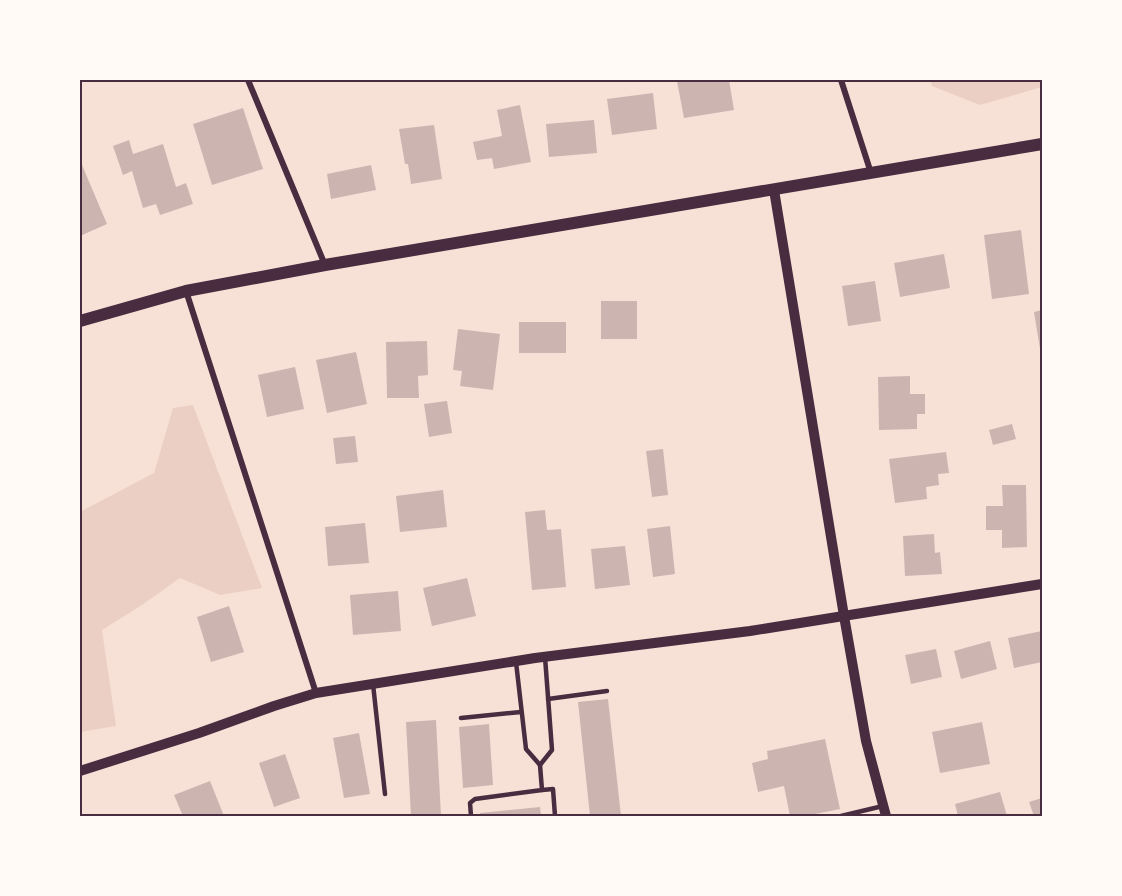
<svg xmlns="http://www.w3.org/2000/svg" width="1122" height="896" font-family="Cabin,sans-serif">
  <rect width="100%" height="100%" fill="#f7e1d7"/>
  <!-- green -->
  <g fill="#ebcfc5">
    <path d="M 930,80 L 1042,80 L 1042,87 L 980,105 L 932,86 Z"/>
    <path d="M 193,405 L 262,588 L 220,595 L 180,578 L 142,605 L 102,630 L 116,726 L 80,732 L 80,512 L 154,473 L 173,408 Z"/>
  </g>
  <!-- building -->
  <g fill="#ccb4b1">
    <path d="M 689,80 L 729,80 L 734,110 L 684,118 L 677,81 Z"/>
    <path d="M 653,93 L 657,129 L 612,135 L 607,99 Z"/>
    <path d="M 520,105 L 531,162 L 494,169 L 492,158 L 477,160 L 473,142 L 502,136 L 497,110 Z"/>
    <path d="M 243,108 L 263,169 L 212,185 L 193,124 Z"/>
    <path d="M 594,120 L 597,153 L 549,157 L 546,124 Z"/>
    <path d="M 434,125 L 442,179 L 411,184 L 408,164 L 405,164 L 399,129 Z"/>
    <path d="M 129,140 L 133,154 L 163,144 L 176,187 L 186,183 L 193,204 L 160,215 L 156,204 L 143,208 L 132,171 L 123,175 L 113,146 Z"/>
    <path d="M 82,165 L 107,224 L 80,236 L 80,166 Z"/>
    <path d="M 371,165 L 376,190 L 331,199 L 327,174 Z"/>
    <path d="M 1021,230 L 1029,294 L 992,299 L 984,235 Z"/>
    <path d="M 944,254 L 950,288 L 900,297 L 894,263 Z"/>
    <path d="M 875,281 L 881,321 L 848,326 L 842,286 Z"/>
    <rect x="601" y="301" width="36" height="38"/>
    <path d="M 1042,310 L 1042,355 L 1041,355 L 1034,312 Z"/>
    <rect x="519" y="322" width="47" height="31"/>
    <path d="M 458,329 L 500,334 L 493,390 L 460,386 L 462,371 L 453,370 Z"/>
    <path d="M 427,341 L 428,375 L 418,376 L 419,398 L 387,398 L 386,342 Z"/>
    <path d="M 356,352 L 367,404 L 327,413 L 316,360 Z"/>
    <path d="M 295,367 L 304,409 L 267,417 L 258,375 Z"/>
    <path d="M 910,376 L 910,394 L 925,394 L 925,414 L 917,414 L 917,429 L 879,430 L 878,377 Z"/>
    <path d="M 447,401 L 452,433 L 429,437 L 424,404 Z"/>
    <path d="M 1012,424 L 1016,439 L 993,445 L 989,430 Z"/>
    <path d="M 355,436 L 358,462 L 336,464 L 333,438 Z"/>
    <path d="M 663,449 L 668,495 L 652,497 L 646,451 Z"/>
    <path d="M 946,452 L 949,473 L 938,474 L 939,485 L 926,487 L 927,499 L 895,503 L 889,459 Z"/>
    <path d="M 1002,485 L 1026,485 L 1027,547 L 1002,548 L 1002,530 L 986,530 L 986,506 L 1003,506 Z"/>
    <path d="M 443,490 L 447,527 L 400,532 L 396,496 Z"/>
    <path d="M 545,510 L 547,530 L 561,529 L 566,587 L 532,590 L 525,512 Z"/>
    <path d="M 365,523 L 369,563 L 328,566 L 325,527 Z"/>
    <path d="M 670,526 L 675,574 L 653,577 L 647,529 Z"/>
    <path d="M 934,534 L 935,553 L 940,552 L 942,574 L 905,576 L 903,536 Z"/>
    <path d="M 625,546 L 630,585 L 595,589 L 591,549 Z"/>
    <path d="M 467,578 L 476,616 L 432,626 L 423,588 Z"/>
    <path d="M 398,591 L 401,631 L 353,635 L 350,595 Z"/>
    <path d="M 229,606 L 244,652 L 211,662 L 197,617 Z"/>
    <path d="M 1042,631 L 1042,662 L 1014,668 L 1008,638 Z"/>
    <path d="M 990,641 L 997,669 L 961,679 L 954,651 Z"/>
    <path d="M 936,649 L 942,677 L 911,684 L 905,655 Z"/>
    <path d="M 608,699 L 621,816 L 590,816 L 578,702 Z"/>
    <path d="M 436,720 L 441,816 L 411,816 L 406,722 Z"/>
    <path d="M 982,722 L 990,764 L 940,773 L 932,732 Z"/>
    <path d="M 489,724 L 493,785 L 463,788 L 459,727 Z"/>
    <path d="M 359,733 L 370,794 L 344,798 L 333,738 Z"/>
    <path d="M 825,739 L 840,809 L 805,816 L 790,816 L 784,786 L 758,792 L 752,763 L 768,759 L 767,751 Z"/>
    <path d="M 285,754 L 300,798 L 274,807 L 259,763 Z"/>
    <path d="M 210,781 L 224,816 L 183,816 L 174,795 Z"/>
    <path d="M 1000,792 L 1007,816 L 958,816 L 955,804 Z"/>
    <path d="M 1042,798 L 1042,813 L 1034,816 L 1029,802 Z"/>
    <path d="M 540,807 L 541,816 L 480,816 L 480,813 Z"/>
  </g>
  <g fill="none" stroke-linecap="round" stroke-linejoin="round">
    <!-- service -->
    <g stroke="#4a2c40" stroke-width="4.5">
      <path d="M 516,662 L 526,749 L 540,765 L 552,750 L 545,657"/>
      <path d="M 373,684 L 385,794"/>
      <path d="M 548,699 L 607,691"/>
      <path d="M 461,718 L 521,712"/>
      <path d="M 542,790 L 553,789 L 555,816"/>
      <path d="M 471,816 L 470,803 L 475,799 L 542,790 L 540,765"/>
      <path d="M 841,816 L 883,806"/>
    </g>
    <!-- minor -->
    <g stroke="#4a2c40" stroke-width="6">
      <path d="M 248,80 L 325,265"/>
      <path d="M 841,80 L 871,173"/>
      <path d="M 186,291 L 316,693"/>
    </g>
    <!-- tertiary -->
    <g stroke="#4a2c40" stroke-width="10">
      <path d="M 774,190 L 844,616 L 866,741 L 886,816"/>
      <path d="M 80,771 L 199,733 L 274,706 L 316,693 L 535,658 L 750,631 L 1042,584"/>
    </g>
    <!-- secondary -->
    <path stroke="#4a2c40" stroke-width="12" d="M 80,321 L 186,291 L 325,265 L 1042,144"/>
  </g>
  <!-- border -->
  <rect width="1122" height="896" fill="none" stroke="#fffaf5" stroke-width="162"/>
  <rect x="81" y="81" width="960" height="734" fill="none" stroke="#4a2c40" stroke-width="2"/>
</svg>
